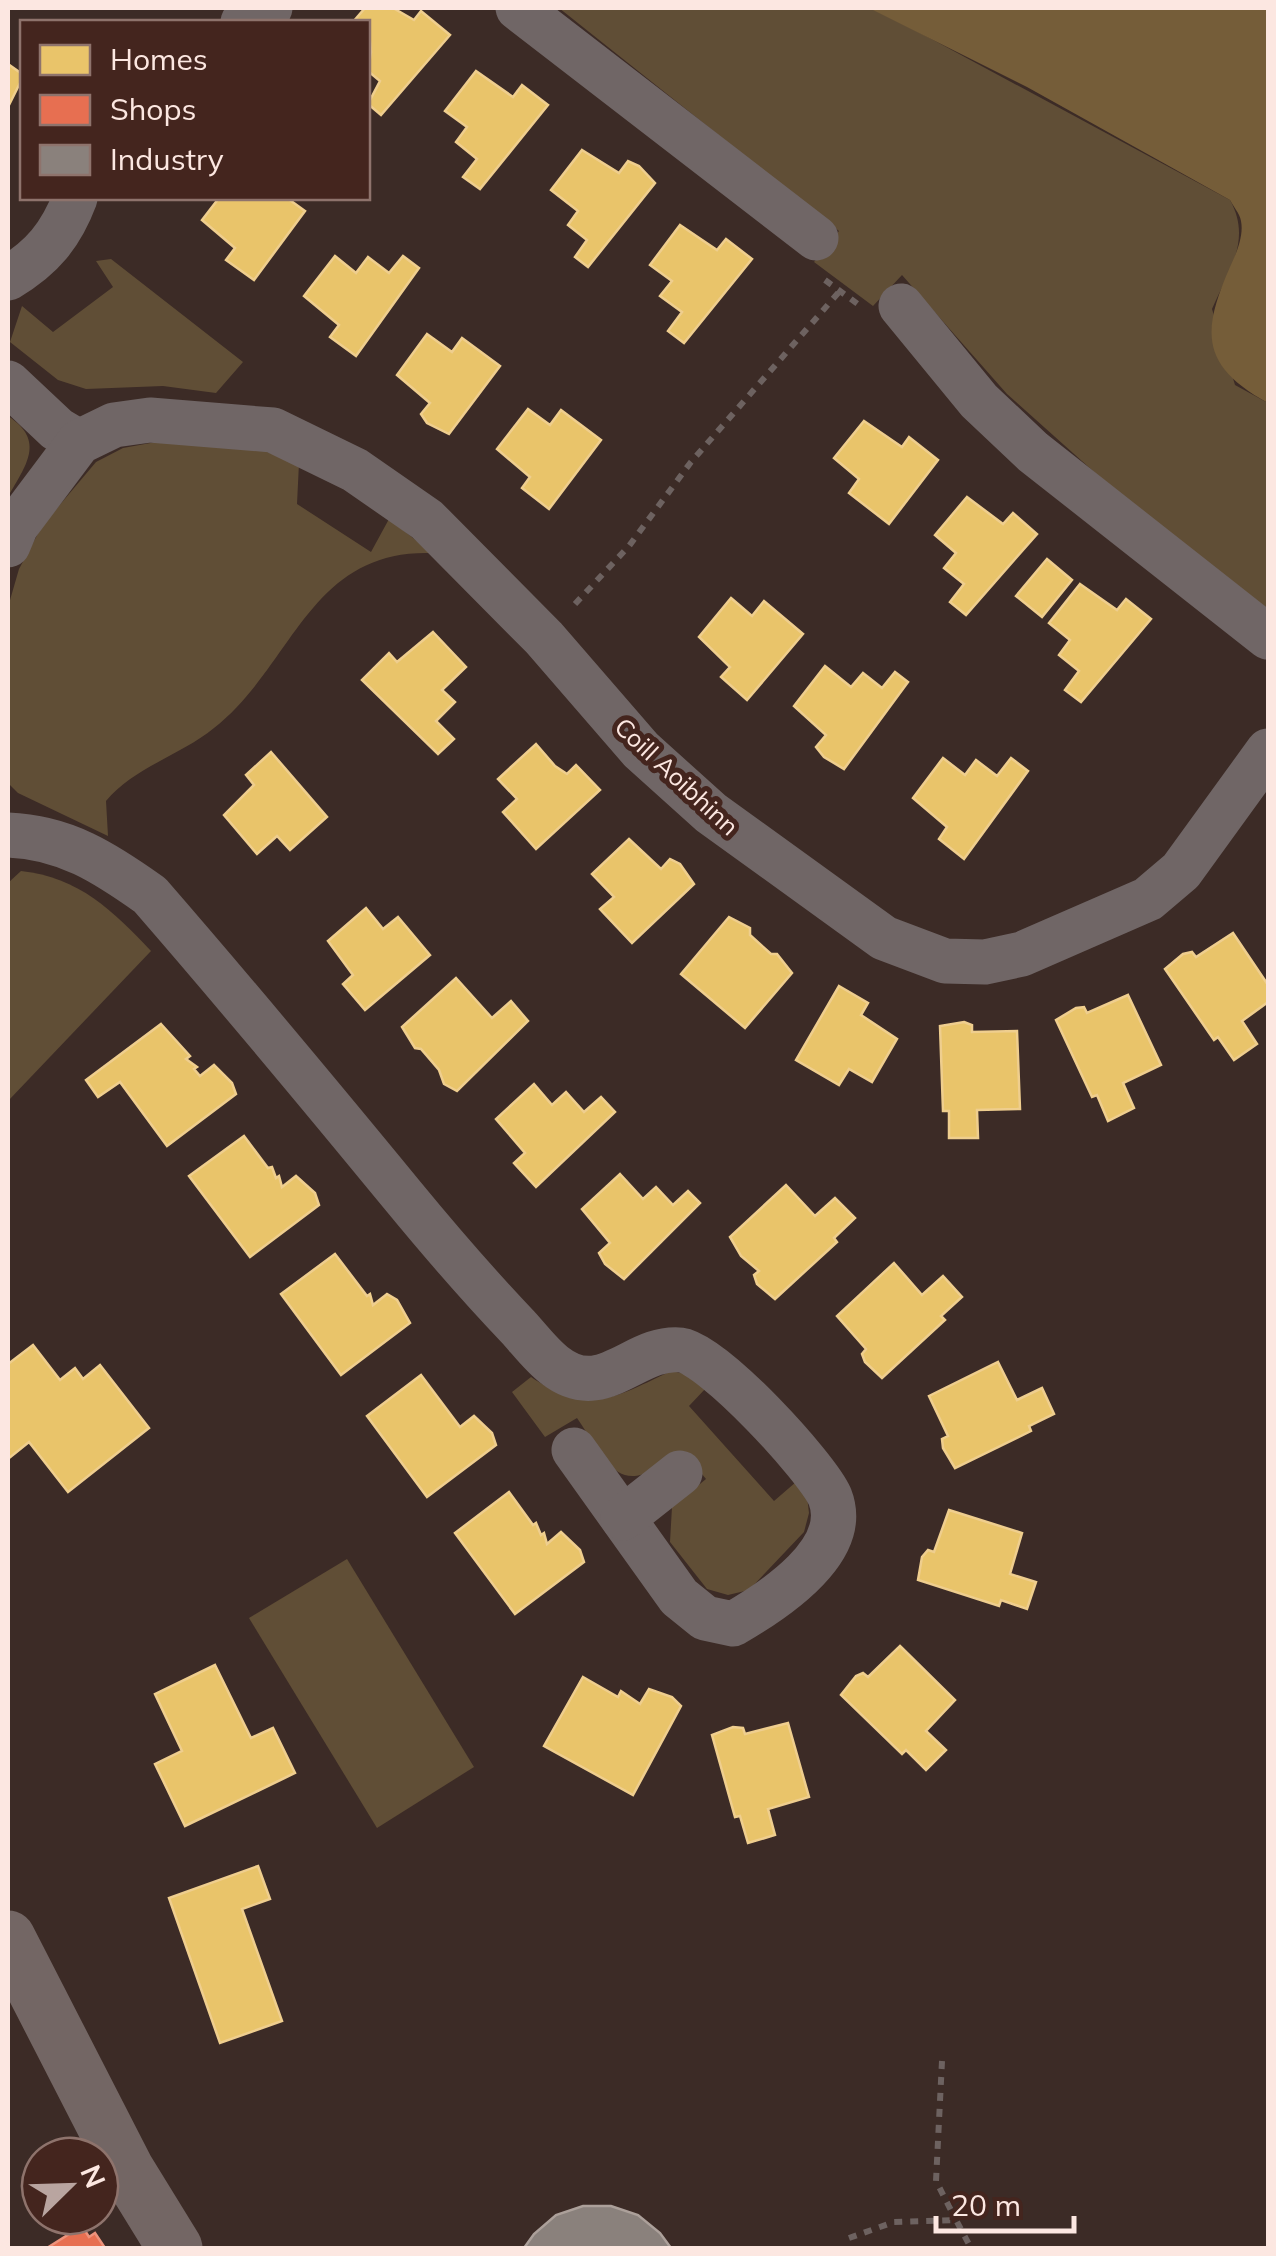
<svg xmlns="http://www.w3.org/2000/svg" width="1276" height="2256" font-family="Mulish,sans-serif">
  <rect width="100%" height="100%" fill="#3c2b26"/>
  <!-- green -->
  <g fill="#604e36">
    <path d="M 559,8 L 874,8 L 1230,200 C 1252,240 1229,270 1212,309 L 1235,385 L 1268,403 L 1268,609 L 1121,496 L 1007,394 L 902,275 L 873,306 L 814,262 L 839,231 Z"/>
    <path d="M 111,259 L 243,362 L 216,393 L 163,386 L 86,389 L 58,380 L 10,342 L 22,306 L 53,332 L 113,287 L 96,261 Z"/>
    <path d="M 8,416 C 46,441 26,465 8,497 Z"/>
    <path d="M 156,442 L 265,451 L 299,463 L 297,504 L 371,552 L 389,519 L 432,553 C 309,549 294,665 214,728 C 181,755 133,768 106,801 L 108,836 L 18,793 L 8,783 L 8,607 L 19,569 L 42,526 L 96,462 L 123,448 Z"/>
    <path d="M 21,871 C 79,877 113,911 151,951 L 8,1101 L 8,883 Z"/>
    <path d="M 671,1371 L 691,1375 L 706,1388 L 689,1406 L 774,1501 L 796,1482 L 807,1496 L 809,1513 L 804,1532 L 749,1590 L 728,1595 L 707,1589 L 670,1542 L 672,1507 L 706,1479 L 684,1452 C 619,1497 615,1475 577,1418 L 545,1437 L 512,1392 L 531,1377 C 589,1416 614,1398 671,1371 Z"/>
    <path d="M 347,1559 L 474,1767 L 377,1828 L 249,1618 Z"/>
  </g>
  <!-- forest -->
  <path fill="#755d39" d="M 869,8 L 1268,8 L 1268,403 C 1201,366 1201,333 1230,267 C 1236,254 1244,236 1241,221 C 1240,214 1233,206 1230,200 L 1027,87 Z"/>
  <!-- homes -->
  <g fill="#e9c46a" stroke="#efce8e" stroke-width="2.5">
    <path d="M 365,8 L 393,8 L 414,20 L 421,11 L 450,35 L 381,115 L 368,104 L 380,81 L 368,71 L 371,52 L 368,22 L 353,22 Z"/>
    <path d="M 8,64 L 22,74 L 22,79 L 8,107 Z"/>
    <path d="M 476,71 L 513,97 L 522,85 L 548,105 L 480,189 L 463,177 L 477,159 L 456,142 L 467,127 L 445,111 Z"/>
    <path d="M 582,150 L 619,173 L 628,161 L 639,166 L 655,183 L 588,267 L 575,257 L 587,240 L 568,225 L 578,211 L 551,190 Z"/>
    <path d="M 219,198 L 287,198 L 305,211 L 254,280 L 226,260 L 235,248 L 202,220 Z"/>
    <path d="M 680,225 L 717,250 L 726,239 L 752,259 L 684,343 L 668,331 L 682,312 L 660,296 L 672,281 L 650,265 Z"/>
    <path d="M 335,256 L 356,273 L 368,257 L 389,273 L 403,256 L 419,268 L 356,356 L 330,337 L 339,325 L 304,296 Z"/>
    <path d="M 427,334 L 452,352 L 462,338 L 500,366 L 449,434 L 427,423 L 421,414 L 430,403 L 397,375 Z"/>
    <path d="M 528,409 L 550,425 L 561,410 L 601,440 L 549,509 L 522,488 L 530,477 L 497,449 Z"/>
    <path d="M 864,421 L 902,447 L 909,437 L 938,460 L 889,524 L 849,493 L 859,479 L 834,458 Z"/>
    <path d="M 967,497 L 1003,524 L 1013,513 L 1037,534 L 966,615 L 950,602 L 964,584 L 944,568 L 956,553 L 935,535 Z"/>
    <path d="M 1047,559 L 1072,580 L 1042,617 L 1016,596 Z"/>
    <path d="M 1080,584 L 1117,610 L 1126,599 L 1151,619 L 1081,702 L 1065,690 L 1079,671 L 1059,655 L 1070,640 L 1049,623 Z"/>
    <path d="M 731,598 L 752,616 L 764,601 L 803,634 L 747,700 L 721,677 L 730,667 L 699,637 Z"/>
    <path d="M 433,632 L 466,667 L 442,690 L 455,702 L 436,721 L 454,739 L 438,754 L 362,680 L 389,653 L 397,662 Z"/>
    <path d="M 825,666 L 851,687 L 863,673 L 882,688 L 895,672 L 908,682 L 844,769 L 824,757 L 816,747 L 826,735 L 794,706 Z"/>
    <path d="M 536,744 L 555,766 L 567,774 L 576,765 L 600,790 L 536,849 L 503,812 L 517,799 L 498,779 Z"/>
    <path d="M 271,752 L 327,817 L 290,850 L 277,836 L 257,854 L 224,815 L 254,785 L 246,775 Z"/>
    <path d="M 943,758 L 965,775 L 976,760 L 997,776 L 1011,758 L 1028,771 L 964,859 L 939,839 L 947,827 L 913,798 Z"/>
    <path d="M 629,839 L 661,869 L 670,859 L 680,864 L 694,884 L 632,943 L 600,909 L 614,897 L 592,874 Z"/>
    <path d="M 366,908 L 383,929 L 398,917 L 430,955 L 365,1010 L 343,984 L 353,975 L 328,941 Z"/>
    <path d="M 729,917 L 750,928 L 750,935 L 771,954 L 777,954 L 792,973 L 745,1028 L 681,974 Z"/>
    <path d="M 1233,933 L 1268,985 L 1268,1002 L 1242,1021 L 1257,1044 L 1234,1060 L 1218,1037 L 1214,1040 L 1165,969 L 1183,954 L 1192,952 L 1196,957 Z"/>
    <path d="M 456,978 L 492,1018 L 511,1001 L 528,1021 L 457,1091 L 444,1084 L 439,1070 L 421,1049 L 415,1048 L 402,1027 Z"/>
    <path d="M 839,986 L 868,1003 L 861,1015 L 897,1039 L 872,1082 L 849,1069 L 839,1085 L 796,1060 Z"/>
    <path d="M 1128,995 L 1161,1065 L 1123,1083 L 1134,1108 L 1108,1121 L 1097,1095 L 1092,1097 L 1056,1020 L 1076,1008 L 1084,1007 L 1087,1013 Z"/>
    <path d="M 964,1022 L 972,1025 L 972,1032 L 1017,1031 L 1020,1109 L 977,1110 L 978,1138 L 949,1138 L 949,1111 L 943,1111 L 940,1026 Z"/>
    <path d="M 161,1024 L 190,1056 L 186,1059 L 197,1067 L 194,1069 L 200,1076 L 214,1065 L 232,1083 L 236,1094 L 167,1146 L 120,1082 L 98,1097 L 86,1080 Z"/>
    <path d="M 534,1084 L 552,1105 L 566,1092 L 584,1112 L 601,1097 L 615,1112 L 536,1187 L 514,1163 L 525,1153 L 496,1119 Z"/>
    <path d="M 244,1136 L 268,1168 L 272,1167 L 276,1178 L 279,1176 L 282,1187 L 296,1176 L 315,1193 L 319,1205 L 250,1257 L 189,1176 Z"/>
    <path d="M 620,1174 L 643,1199 L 656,1187 L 673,1205 L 688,1191 L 700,1203 L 624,1279 L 605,1264 L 599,1253 L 610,1243 L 582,1209 Z"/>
    <path d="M 786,1185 L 815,1216 L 835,1198 L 855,1218 L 834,1238 L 837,1242 L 775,1299 L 757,1284 L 754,1275 L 759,1271 L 741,1256 L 730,1237 Z"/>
    <path d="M 335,1254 L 367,1296 L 370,1294 L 373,1305 L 387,1294 L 397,1300 L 410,1323 L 341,1375 L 281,1294 Z"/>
    <path d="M 894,1263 L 922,1295 L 943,1276 L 962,1297 L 941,1316 L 945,1320 L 882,1378 L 865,1362 L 862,1354 L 866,1349 L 837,1316 Z"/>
    <path d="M 33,1345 L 60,1380 L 75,1368 L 83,1379 L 100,1365 L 149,1428 L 68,1492 L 29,1442 L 8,1459 L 8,1364 Z"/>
    <path d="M 998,1362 L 1017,1400 L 1042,1388 L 1054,1414 L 1029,1426 L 1031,1431 L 955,1468 L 943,1448 L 942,1439 L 948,1436 L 929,1396 Z"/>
    <path d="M 421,1375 L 460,1427 L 474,1416 L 492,1433 L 496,1445 L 427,1497 L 367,1416 Z"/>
    <path d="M 509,1492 L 533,1525 L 536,1523 L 541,1535 L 544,1533 L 547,1544 L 561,1532 L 580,1550 L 584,1562 L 515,1614 L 455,1533 Z"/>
    <path d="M 949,1510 L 1022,1533 L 1010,1574 L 1036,1582 L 1027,1609 L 1001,1600 L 999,1606 L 918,1580 L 922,1557 L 928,1550 L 934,1552 Z"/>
    <path d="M 900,1646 L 955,1700 L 926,1731 L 946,1750 L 926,1770 L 906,1750 L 902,1754 L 841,1695 L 856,1676 L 863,1673 L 868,1677 Z"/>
    <path d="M 215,1665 L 251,1738 L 273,1728 L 295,1773 L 185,1826 L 155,1764 L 182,1751 L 155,1694 Z"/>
    <path d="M 583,1677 L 618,1697 L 621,1691 L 640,1704 L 649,1689 L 672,1697 L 681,1706 L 633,1795 L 544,1746 Z"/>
    <path d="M 788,1723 L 809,1797 L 768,1809 L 775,1835 L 748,1843 L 740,1816 L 735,1817 L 712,1735 L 733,1727 L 743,1728 L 745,1734 Z"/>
    <path d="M 258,1866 L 270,1899 L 242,1909 L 282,2021 L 220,2043 L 169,1898 Z"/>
  </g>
  <!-- shops -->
  <path fill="#e76f51" stroke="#ed937c" stroke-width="2.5" d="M 82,2226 L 89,2237 L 95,2233 L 105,2248 L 47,2248 Z"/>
  <!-- industry -->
  <path fill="#8a817c" stroke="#aca09a" stroke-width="2.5" d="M 583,2206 L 611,2206 L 638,2215 L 660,2233 L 671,2248 L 524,2248 L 534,2234 L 556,2215 Z"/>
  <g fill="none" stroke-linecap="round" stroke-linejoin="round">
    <!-- path -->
    <g stroke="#6d6260" stroke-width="6" stroke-dasharray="8 8" stroke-linecap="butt">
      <path d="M 825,280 L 859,305"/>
      <path d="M 575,604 L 629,546 L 691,462 L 839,292"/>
      <path d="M 942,2061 L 936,2181 L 956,2220"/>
      <path d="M 849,2238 L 894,2222 L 956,2220 L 971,2248"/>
    </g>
    <!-- minor -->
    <g stroke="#706666" stroke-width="45">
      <path d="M 518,8 L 816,238"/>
      <path d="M 243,22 L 270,8"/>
      <path d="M 8,278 C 42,258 61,235 75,198"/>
      <path d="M 901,306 L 979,401 L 1033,452 L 1268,637"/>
      <path d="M 8,383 L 57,429 L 79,442"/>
      <path d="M 8,545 L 16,526 L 79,442 L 114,425 L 150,420 L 273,430 L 355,470 L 427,520 L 544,638 L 641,750 L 711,813 L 884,938 L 945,961 L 985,962 L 1022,954 L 1148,899 L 1181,871 L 1268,751"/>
      <path d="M 8,835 C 65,837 105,863 150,895 C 236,994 320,1095 403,1196 C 440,1241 478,1285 518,1327 C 529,1339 541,1355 554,1365 C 603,1404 634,1345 681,1350 C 713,1354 817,1467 830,1497 C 851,1551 773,1601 733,1624 L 705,1618 L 679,1597 L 574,1450"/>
      <path d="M 623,1518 L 680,1473"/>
    </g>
    <!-- major -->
    <path stroke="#736664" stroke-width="55" d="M 8,1938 L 127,2170 L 175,2248"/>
  </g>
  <g text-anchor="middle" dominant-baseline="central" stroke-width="10" stroke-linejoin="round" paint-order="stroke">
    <!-- street labels -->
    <g font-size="25" fill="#fce7e1" stroke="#44251e">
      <text transform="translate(677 776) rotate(43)">Coill Aoibhinn</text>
    </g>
  </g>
  <!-- border -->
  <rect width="1276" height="2256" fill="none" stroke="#fce7e1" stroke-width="20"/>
  <!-- legend -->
  <rect x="20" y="20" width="350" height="180" fill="#44251e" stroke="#8e736c" stroke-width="2.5"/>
  <rect x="40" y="45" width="50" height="30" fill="#e9c46a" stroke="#8e736c" stroke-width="2.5"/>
  <text x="110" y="70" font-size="30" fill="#fce7e1">Homes</text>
  <rect x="40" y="95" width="50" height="30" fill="#e76f51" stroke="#8e736c" stroke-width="2.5"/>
  <text x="110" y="120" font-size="30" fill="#fce7e1">Shops</text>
  <rect x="40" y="145" width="50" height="30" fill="#8a817c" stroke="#8e736c" stroke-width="2.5"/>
  <text x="110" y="170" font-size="30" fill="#fce7e1">Industry</text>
  <!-- north arrow -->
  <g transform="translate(70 2186) rotate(67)"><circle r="48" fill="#44251e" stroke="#8e736c" stroke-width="2.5"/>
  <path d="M0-8L18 38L0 25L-18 38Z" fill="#b9a5a0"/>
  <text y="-15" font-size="28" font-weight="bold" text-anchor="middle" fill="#fce7e1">N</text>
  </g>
  <!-- scale -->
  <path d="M936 2216v15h138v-15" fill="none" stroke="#fce7e1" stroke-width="5"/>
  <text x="951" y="2216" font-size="30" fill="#fce7e1" stroke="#44251e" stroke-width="8" paint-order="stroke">20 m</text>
</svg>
